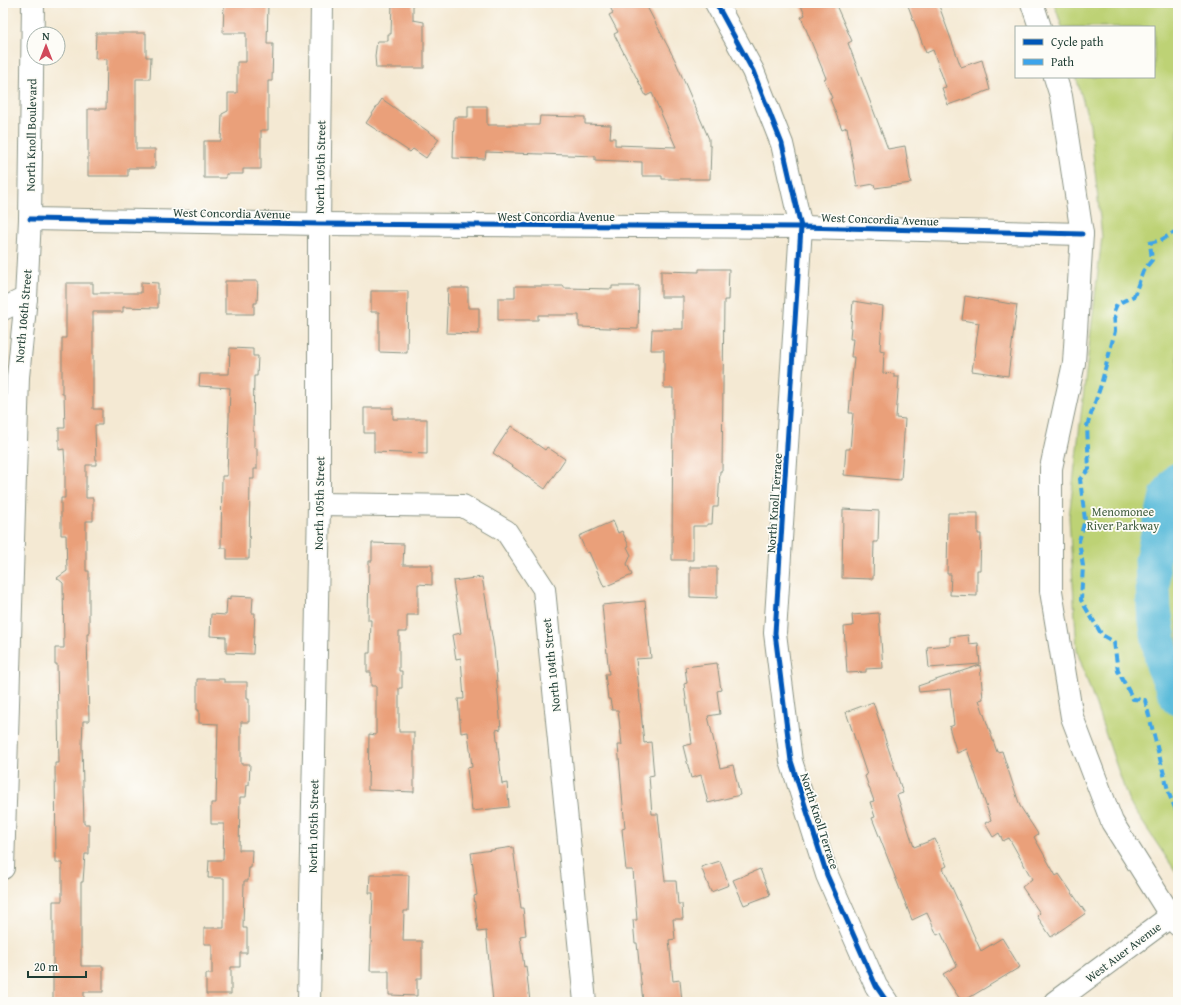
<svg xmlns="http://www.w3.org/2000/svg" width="1181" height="1005" font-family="'Gentium Book Plus',serif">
  <rect width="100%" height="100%" fill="#fdfcf7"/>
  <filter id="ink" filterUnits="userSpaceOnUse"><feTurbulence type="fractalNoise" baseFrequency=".025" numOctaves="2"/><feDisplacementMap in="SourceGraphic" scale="8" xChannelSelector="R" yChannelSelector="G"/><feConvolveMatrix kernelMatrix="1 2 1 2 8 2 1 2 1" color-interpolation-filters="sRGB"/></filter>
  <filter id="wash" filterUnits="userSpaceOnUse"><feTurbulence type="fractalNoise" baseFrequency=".012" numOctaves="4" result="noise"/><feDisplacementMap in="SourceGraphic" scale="16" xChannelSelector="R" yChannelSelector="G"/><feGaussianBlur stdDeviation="0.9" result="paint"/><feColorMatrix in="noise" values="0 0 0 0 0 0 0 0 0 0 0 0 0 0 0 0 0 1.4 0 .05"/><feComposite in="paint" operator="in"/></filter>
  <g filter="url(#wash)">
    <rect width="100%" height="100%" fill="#f4e9d3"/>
    <!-- green -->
    <path fill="#bdd275" stroke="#6e8854" d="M 1054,3 L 1178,3 L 1178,875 L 1129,802 L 1077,651 L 1069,517 L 1102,237 L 1090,125 L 1076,77 L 1154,77 L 1154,27 L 1062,27 Z"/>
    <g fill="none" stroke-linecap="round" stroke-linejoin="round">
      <!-- river -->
      <path stroke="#5bbcda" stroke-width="35" d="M 1178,480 L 1167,496 L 1152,560 L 1154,609 L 1163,665 L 1178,698"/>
    </g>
    <g id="blocks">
      <!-- building -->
      <g fill="#eaa07a">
        <path d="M 224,3 L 268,3 L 267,44 L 273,44 L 272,81 L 268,81 L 268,130 L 261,130 L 261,169 L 243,169 L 243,174 L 226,174 L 226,178 L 204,178 L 204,141 L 221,141 L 222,114 L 228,111 L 228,93 L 237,93 L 237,62 L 246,62 L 246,33 L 223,33 Z"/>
        <path d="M 392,3 L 413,3 L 413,20 L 424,22 L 424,68 L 376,68 L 375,56 L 377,41 L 388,41 L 388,34 L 391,34 Z"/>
        <path d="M 608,3 L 645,3 L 675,60 L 709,139 L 709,146 L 711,146 L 710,179 L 662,179 L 662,176 L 642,176 L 642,162 L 595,160 L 595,156 L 486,152 L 485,159 L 453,158 L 454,117 L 468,117 L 468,106 L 487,106 L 487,125 L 539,125 L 540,116 L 585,117 L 585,124 L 611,125 L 610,138 L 615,138 L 615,145 L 676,147 L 652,93 L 646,96 L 614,34 L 618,32 L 609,15 L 613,13 Z"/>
        <path d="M 800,3 L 835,3 L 852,41 L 848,43 L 888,149 L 905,146 L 911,183 L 875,188 L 874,184 L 857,187 L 847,127 L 842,129 L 830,99 L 832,98 L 824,79 L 826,78 L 801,17 L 805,15 Z"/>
        <path d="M 907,3 L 938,3 L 961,67 L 982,60 L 990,90 L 948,105 L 942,88 L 946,87 L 933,50 L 926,53 Z"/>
        <path d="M 96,33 L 146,33 L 146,57 L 151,57 L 150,79 L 136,79 L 136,149 L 155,149 L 155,168 L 128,168 L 128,176 L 88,176 L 88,109 L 106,109 L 107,59 L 95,58 Z"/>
        <path d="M 382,99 L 439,139 L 426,158 L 413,149 L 410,152 L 366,123 Z"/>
        <path d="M 699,269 L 729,269 L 728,300 L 724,300 L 722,471 L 720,471 L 718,507 L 713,507 L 712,524 L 707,524 L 707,526 L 693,526 L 693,560 L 672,560 L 673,388 L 664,388 L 664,350 L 651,350 L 652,329 L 683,329 L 683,297 L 661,297 L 661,271 L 699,272 Z"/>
        <path d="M 225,281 L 258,281 L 257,303 L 254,303 L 254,314 L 225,314 Z"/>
        <path d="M 141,282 L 158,283 L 158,308 L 123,307 L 123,312 L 93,312 L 93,409 L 102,409 L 102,425 L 95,425 L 96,465 L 86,465 L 86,498 L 93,498 L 93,521 L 86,521 L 86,571 L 89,571 L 89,634 L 87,634 L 89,721 L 83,721 L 82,745 L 84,824 L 89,824 L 89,854 L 85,854 L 83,882 L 81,882 L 81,966 L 103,966 L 103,992 L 84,992 L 84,1002 L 53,1002 L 53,901 L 62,901 L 62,863 L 56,863 L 55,763 L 59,763 L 57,664 L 55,664 L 55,648 L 64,648 L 63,583 L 57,578 L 67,571 L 66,535 L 61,535 L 61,498 L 65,498 L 65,466 L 64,449 L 59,450 L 59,428 L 65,428 L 64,394 L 62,394 L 62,338 L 66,338 L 66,283 L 93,283 L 93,293 L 141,293 Z"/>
        <path d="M 515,286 L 564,286 L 564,288 L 612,289 L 612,286 L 639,286 L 638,329 L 579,327 L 579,315 L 538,315 L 538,320 L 498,320 L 498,298 L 515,298 Z"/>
        <path d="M 448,288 L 468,288 L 468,308 L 479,308 L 479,334 L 446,333 Z"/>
        <path d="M 371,291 L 408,291 L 407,353 L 379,352 L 379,312 L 371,312 Z"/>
        <path d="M 965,296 L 1017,305 L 1008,376 L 972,371 L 979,323 L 962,320 Z"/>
        <path d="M 853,301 L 883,306 L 880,350 L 884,351 L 883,373 L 894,374 L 894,377 L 899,377 L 896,418 L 905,419 L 901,480 L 844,475 L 846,449 L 850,449 L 853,413 L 849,413 L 854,357 L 851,357 L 853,339 L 850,339 Z"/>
        <path d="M 230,348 L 253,349 L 253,356 L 258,356 L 257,376 L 254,376 L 253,431 L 254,431 L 254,448 L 257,448 L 257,469 L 254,469 L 254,479 L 250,479 L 249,559 L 227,559 L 227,548 L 221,548 L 222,476 L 227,476 L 230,388 L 199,386 L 200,374 L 229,374 Z"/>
        <path d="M 364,408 L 393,408 L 393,419 L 427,419 L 427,454 L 374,452 L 374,433 L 364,433 Z"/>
        <path d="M 511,426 L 545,450 L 547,447 L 565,459 L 545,489 L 493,453 Z"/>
        <path d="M 843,509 L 879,511 L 878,542 L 874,542 L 873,579 L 842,578 Z"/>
        <path d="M 948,513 L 978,513 L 978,534 L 981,534 L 980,570 L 977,570 L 977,596 L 950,595 L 951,574 L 947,574 Z"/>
        <path d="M 613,521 L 618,533 L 622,531 L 629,546 L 627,547 L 631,555 L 627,564 L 632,575 L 604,587 L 589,552 L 587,553 L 579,536 Z"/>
        <path d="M 372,543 L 404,544 L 403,565 L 432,565 L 432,585 L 418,584 L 418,615 L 407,615 L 407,632 L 399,632 L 399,671 L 402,671 L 402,688 L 399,688 L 399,732 L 414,732 L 414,792 L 368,790 L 369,734 L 376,735 L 376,686 L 371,686 L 371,672 L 367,672 L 367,653 L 370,653 L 371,620 L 368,620 L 369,561 L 372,561 Z"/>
        <path d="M 690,567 L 717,567 L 717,598 L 690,597 Z"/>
        <path d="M 482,577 L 494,648 L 501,729 L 496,730 L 502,784 L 507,783 L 509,807 L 472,811 L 467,768 L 472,767 L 468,732 L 461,733 L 458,699 L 464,699 L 461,658 L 456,659 L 452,635 L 461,633 L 453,581 Z"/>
        <path d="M 230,596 L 253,597 L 252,613 L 255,613 L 253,654 L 226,653 L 226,637 L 210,636 L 211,614 L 226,615 L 227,599 L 230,600 Z"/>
        <path d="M 645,601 L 651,658 L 636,659 L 644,743 L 651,742 L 654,775 L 649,776 L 652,814 L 658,814 L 665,881 L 676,881 L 678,904 L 682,904 L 683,919 L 673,919 L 675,939 L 669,940 L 673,981 L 680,980 L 682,1002 L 643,1002 L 637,943 L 635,943 L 633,920 L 637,920 L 633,870 L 626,870 L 622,829 L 625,828 L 624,817 L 618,745 L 622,745 L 618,710 L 612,710 L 610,699 L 608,699 L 605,674 L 609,674 L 602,605 Z"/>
        <path d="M 879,613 L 883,668 L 866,669 L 866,672 L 847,673 L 844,627 L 853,626 L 852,615 Z"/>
        <path d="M 968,635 L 969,644 L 978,643 L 980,664 L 929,668 L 927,647 L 950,645 L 950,637 Z"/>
        <path d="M 717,663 L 721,690 L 717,691 L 720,714 L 708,716 L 720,768 L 733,765 L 740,795 L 708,803 L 701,775 L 691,778 L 683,746 L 692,744 L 684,684 L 687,683 L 685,667 Z"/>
        <path d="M 980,665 L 983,699 L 979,700 L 997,752 L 1002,751 L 1020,806 L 1038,834 L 1034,837 L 1056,876 L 1059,874 L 1086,913 L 1051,937 L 1037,916 L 1040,913 L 1022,887 L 1032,879 L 1009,838 L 1003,841 L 999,833 L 993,837 L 985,823 L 991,820 L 967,749 L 957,753 L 949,727 L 954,725 L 950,689 L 919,692 L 918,686 Z"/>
        <path d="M 197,679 L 224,679 L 224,682 L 247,682 L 247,699 L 249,699 L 249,722 L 241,722 L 241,764 L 250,764 L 249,785 L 247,785 L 246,797 L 240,797 L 239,850 L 252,850 L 251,868 L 249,868 L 248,881 L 244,881 L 243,928 L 247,928 L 247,953 L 240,953 L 240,967 L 231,967 L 231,994 L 206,994 L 206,974 L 212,974 L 212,944 L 204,944 L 204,928 L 224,928 L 224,878 L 208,878 L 209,860 L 223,860 L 224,824 L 211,824 L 211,803 L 216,803 L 218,724 L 199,723 L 199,710 L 197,710 Z"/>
        <path d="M 873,702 L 903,793 L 897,795 L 914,847 L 935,839 L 947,866 L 943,868 L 981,951 L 1002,938 L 1020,967 L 962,1002 L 943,974 L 957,966 L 941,933 L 937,935 L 927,913 L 912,920 L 872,818 L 875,817 L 870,802 L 874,801 L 865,776 L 867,775 L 846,712 Z"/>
        <path d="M 513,847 L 521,908 L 523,908 L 526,935 L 520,936 L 524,967 L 526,966 L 530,1002 L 493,1002 L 486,931 L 478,932 L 474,896 L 477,895 L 471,853 Z"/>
        <path d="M 720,861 L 729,885 L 711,892 L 701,867 Z"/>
        <path d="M 760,869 L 770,895 L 744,905 L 733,880 Z"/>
        <path d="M 370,875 L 409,875 L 408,911 L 404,911 L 403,941 L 422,941 L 422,978 L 417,978 L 417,996 L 389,995 L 389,971 L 370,971 L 373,893 L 369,893 Z"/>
      </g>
    </g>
  </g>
  <g filter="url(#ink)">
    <use href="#blocks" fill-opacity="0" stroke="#8a9384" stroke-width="1"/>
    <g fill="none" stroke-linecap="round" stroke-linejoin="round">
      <!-- minor casing -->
      <g stroke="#8a9384" stroke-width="24">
        <g id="minor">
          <path d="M 716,3 L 753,71 L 782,144 L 801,227 L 775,633 L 791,761 L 827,875 L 876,986 L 887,1002"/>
          <path d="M 1032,3 L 1040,27"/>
          <path d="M 1055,77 L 1061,96 L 1082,234 L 1074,363 L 1051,468 L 1051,591 L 1072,717 L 1112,822 L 1171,916 L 1178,925"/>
          <path d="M 30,219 L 319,224 L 801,227 L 1082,234"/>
          <path d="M 3,309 L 26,298"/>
          <path d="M 319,504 L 463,506 L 506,531 L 544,589 L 585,1002"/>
          <path d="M 3,868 L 18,377 L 26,298 L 30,219 L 33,3"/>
          <path d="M 309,1002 L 319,504 L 319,224 L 322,3"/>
          <path d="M 1055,1002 L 1171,916"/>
        </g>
      </g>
      <!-- minor -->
      <use href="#minor" stroke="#fff" stroke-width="22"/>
      <!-- quiet -->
      <path stroke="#3da4eb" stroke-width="4" stroke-dasharray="8 4" stroke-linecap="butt" d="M 1178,230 L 1161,240 L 1150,243 L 1152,260 L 1143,271 L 1134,296 L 1117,304 L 1114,311 L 1115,331 L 1101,385 L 1087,426 L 1089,469 L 1080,479 L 1085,520 L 1079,541 L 1083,566 L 1081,600 L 1102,635 L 1114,642 L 1118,671 L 1133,699 L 1145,700 L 1169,794 L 1178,815"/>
      <!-- cycleway casing -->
      <g stroke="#fdfcf7" stroke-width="8">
        <g id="cycleway">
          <path d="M 716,3 L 753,71 L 782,144 L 801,227 L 775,633 L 791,761 L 827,875 L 876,986 L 887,1002"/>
          <path d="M 30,219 L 319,224 L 801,227 L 1082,234"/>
        </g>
      </g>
      <!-- cycleway -->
      <use href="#cycleway" stroke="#0057b8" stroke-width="5"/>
    </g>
  </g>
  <g text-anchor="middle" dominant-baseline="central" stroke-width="3.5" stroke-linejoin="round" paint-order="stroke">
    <!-- street labels -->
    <g font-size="12" fill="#1f3d34" stroke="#fdfcf7">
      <text transform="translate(31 135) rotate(-89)">North Knoll Boulevard</text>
      <text transform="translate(320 167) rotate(-89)">North 105th Street</text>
      <text transform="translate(232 213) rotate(1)">West Concordia Avenue</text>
      <text x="556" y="216">West Concordia Avenue</text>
      <text transform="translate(880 219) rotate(2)">West Concordia Avenue</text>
      <text transform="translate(23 316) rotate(-85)">North 106th Street</text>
      <text transform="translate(319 503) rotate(-89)">North 105th Street</text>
      <text transform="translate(774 503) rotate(-86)">North Knoll Terrace</text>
      <text transform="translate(551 665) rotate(-96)">North 104th Street</text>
      <text transform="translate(820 821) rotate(72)">North Knoll Terrace</text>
      <text transform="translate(313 826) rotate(-89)">North 105th Street</text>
      <text transform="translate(1123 952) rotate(-37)">West Auer Avenue</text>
    </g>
    <!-- park labels -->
    <g font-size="12" fill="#466244" stroke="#fdfcf7">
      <text x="1123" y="511">Menomonee<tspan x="1123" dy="14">River Parkway</tspan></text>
    </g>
  </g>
  <!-- margin -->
  <rect width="1181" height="1005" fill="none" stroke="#fdfcf7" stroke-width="16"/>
  <!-- legend -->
  <rect x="1015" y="26" width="140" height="52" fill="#fdfcf7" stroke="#a4b0a9"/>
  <rect x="1023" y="39" width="20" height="6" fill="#0057b8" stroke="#a4b0a9"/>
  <text x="1051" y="46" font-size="12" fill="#1f3d34">Cycle path</text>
  <rect x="1023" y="59" width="20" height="6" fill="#3da4eb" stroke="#a4b0a9"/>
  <text x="1051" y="66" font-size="12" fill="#1f3d34">Path</text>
  <!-- north arrow -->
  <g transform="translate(46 46)"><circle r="19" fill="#fdfcf7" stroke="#a4b0a9"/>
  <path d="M0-3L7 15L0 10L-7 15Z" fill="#d1495b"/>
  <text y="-6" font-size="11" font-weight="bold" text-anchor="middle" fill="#1f3d34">N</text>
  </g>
  <!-- scale -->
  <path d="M28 971v6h58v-6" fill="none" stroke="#1f3d34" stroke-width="2"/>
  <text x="34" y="971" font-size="12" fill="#1f3d34" stroke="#fdfcf7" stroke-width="3" paint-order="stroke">20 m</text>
</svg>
